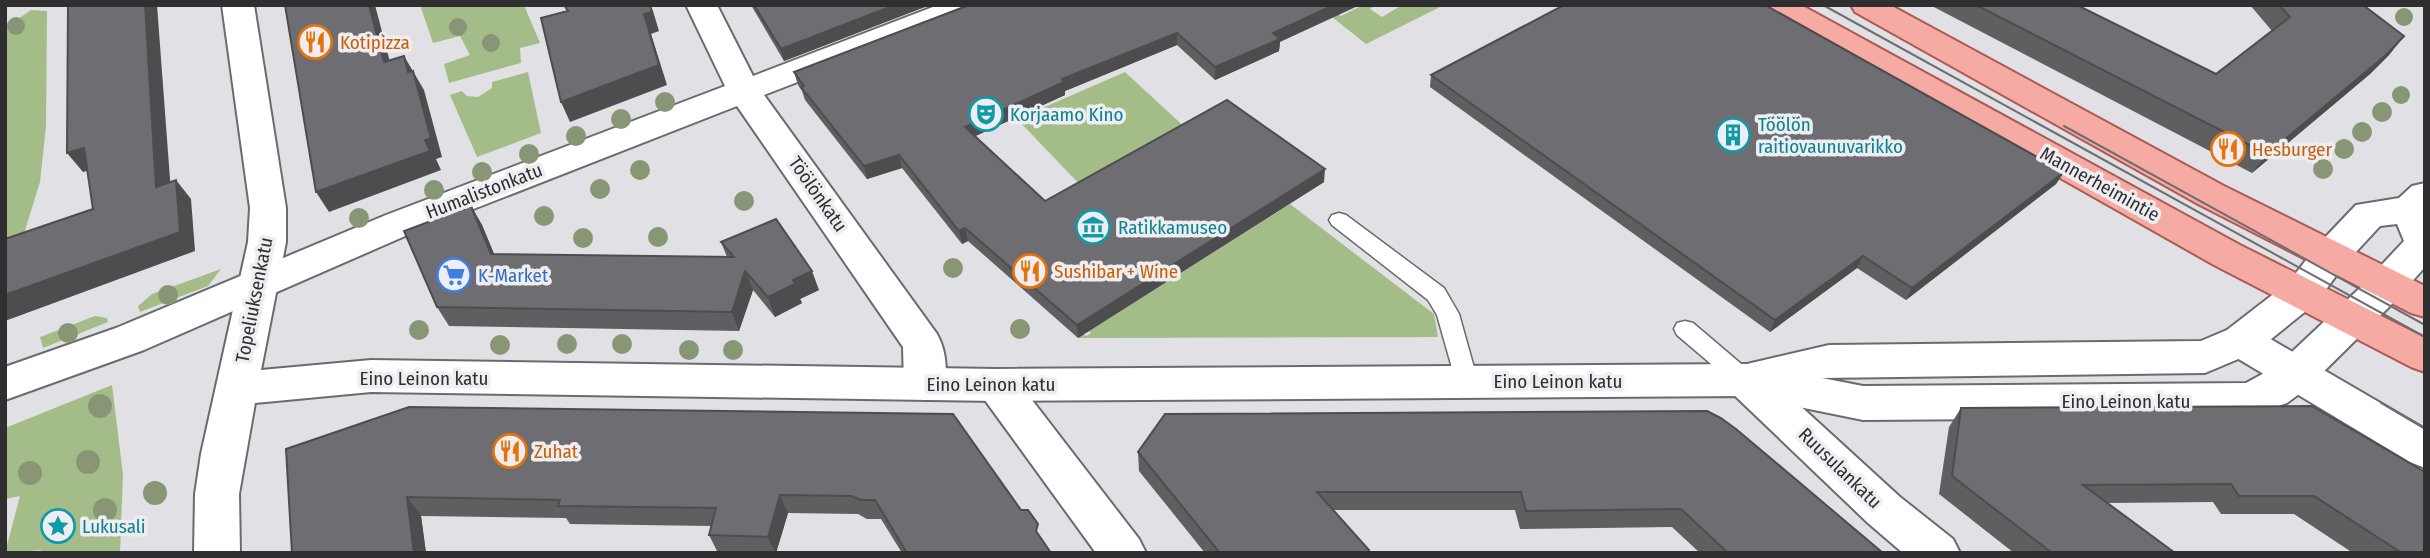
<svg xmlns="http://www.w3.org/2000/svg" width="2430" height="558" font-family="'Fira Sans Condensed',sans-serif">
  <rect width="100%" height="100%" fill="#e1e1e5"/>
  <!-- green -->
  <g fill="#a4bd88">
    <path d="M 420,5 L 524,5 L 540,43 L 520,48 L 521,63 L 449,83 L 444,64 L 470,55 L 460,36 L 433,43 Z"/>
    <path d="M 1317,5 L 1327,5 L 1341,16 L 1363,5 L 1376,5 L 1370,9 L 1382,17 L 1402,5 L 1444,5 L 1366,44 Z"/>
    <path d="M 31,10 L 47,11 L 46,126 L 40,182 L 22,240 L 5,245 L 5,28 Z"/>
    <path d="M 528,72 L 541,133 L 477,157 L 450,95 L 462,91 L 467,96 L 478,97 L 492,88 L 492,82 Z"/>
    <path d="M 1125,72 L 1189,131 L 1085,190 L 1017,119 Z"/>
    <path d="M 1290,204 L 1434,314 L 1438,337 L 1078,338 L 1083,334 L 1086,336 L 1091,333 L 1089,331 Z"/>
    <path d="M 221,269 L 208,286 L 140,312 L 138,306 L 152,294 Z"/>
    <path d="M 95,316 L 107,318 L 108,322 L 43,348 L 40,337 Z"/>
    <path d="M 112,385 L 123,475 L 120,553 L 41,553 L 41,550 L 5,553 L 20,496 L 5,499 L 5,428 Z"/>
  </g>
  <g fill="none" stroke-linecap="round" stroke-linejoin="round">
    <!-- lane casing -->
    <g stroke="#6b6b6f" stroke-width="3">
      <g id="lane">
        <path d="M 1339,213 L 1346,215 L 1444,288 L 1459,314 L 1478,382 L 1475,388 L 1467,391 L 1459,388 L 1456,382 L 1437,315 L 1428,300 L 1332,225 L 1329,220 L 1332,215 Z"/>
        <path d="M 1685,321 L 1693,323 L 1753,374 L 1756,380 L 1753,386 L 1745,389 L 1737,386 L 1677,335 L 1674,329 L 1677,323 Z"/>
      </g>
    </g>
    <!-- street casing -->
    <g stroke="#6b6b6f" stroke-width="4">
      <g id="street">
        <path d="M 686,5 L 717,5 L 753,76 L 938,5 L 982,5 L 978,12 L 764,95 L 937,334 C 947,352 949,378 940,395 L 925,400 L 910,395 L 904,384 L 903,347 L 737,106 L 412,233 L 144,350 L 5,400 L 5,367 L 116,328 L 386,215 L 725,86 Z"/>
        <path d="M 2241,326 L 2255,330 L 2425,429 L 2425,468 L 2410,462 L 2227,352 L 2221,341 L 2227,330 Z"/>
        <path d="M 1745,364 L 1760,369 L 1900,497 L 1953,539 L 1960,553 L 1903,553 L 1868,523 L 1730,391 L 1724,380 L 1730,369 Z"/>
        <path d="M 997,369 L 1012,374 L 1139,539 L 1146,553 L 1096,553 L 982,396 L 976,385 L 982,374 Z"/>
      </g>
    </g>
    <!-- secondary casing -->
    <g stroke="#6b6b6f" stroke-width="4">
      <path id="secondary" d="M 222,5 L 254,5 L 286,208 L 286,242 L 261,370 L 371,360 L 997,369 L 1747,364 L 1829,345 L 2201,341 L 2227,330 L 2289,282 L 2317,246 L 2356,205 L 2399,198 L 2412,186 L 2425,183 L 2425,267 L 2389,307 L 2307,388 L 2287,403 L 2247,417 L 1863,420 L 1745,396 L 997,401 L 371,392 L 255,403 L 239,494 L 240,553 L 194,553 L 195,494 L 201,454 L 248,242 L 250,208 ZM 2397,224 L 2404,241 L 2361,287 L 2277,366 L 2246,383 L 1863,386 L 1822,378 L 2205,373 L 2255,352 L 2317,302 L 2343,266 L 2380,226 Z"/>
    </g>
    <!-- primary casing -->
    <g stroke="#ac5a53" stroke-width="4">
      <g id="primary">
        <path d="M 1763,5 L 1801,5 L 2240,245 L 2425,338 L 2425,372 L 2411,367 L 2214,265 L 1767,12 Z"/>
        <path d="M 1851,5 L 1890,5 L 2224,186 L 2425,286 L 2425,317 L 2411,313 L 2198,204 L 1855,12 Z"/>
      </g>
    </g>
    <!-- lane -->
    <use href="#lane" fill="#fff" fill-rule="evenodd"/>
    <!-- street -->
    <use href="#street" fill="#fff" fill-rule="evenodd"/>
    <!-- secondary -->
    <use href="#secondary" fill="#fff" fill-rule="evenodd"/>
    <!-- primary -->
    <use href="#primary" fill="#f5aaa3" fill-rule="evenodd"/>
    <!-- tram -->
    <g stroke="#6e6e71" stroke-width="2">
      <path d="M 1823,5 L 2425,337"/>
      <path d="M 2064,126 L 2425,325"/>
      <path d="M 2381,403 L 2425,429"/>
    </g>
  </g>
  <!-- trees -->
  <g fill="#889676">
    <circle cx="2404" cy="17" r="9"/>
    <circle cx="16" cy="26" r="9"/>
    <circle cx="458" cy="27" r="9"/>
    <circle cx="491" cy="43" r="9"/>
    <circle cx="2401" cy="95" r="9"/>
    <circle cx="665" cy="102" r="10"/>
    <circle cx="2382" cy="112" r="10"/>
    <circle cx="621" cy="119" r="10"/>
    <circle cx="2362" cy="132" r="10"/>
    <circle cx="576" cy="136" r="10"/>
    <circle cx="2344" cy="149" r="10"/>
    <circle cx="529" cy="154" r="10"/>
    <circle cx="2323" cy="169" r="10"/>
    <circle cx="640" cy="170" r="10"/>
    <circle cx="482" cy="172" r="10"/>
    <circle cx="600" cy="189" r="10"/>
    <circle cx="434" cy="190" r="10"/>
    <circle cx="744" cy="201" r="10"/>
    <circle cx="544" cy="216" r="10"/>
    <circle cx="359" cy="218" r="10"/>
    <circle cx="658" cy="237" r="10"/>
    <circle cx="583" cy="238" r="10"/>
    <circle cx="953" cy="268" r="10"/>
    <circle cx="168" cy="295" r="10"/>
    <circle cx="1020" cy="329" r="10"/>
    <circle cx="419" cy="330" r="10"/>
    <circle cx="68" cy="333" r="10"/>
    <circle cx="567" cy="344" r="10"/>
    <circle cx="622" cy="344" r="10"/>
    <circle cx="500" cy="345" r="10"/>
    <circle cx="689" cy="350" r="10"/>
    <circle cx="733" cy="350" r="10"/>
    <circle cx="100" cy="406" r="12"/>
    <circle cx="88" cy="462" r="12"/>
    <circle cx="30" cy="473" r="12"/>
    <circle cx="155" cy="493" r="12"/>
    <circle cx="105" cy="510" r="12"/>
  </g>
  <!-- wall -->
  <g fill="#5f5f62">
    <path d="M 751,5 L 930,5 L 784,61 Z"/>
    <path d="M 969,5 L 1280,42 L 1279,51 L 1215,80 L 1177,45 L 1065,91 L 1065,95 L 975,136 L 1045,201 L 1324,182 L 1078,338 L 968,241 L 962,244 L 902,168 L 867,179 L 805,100 L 802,91 L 798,85 L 794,72 Z"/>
    <path d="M 1930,5 L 2077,5 L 2216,74 L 2272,31 L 2250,5 L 2363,5 L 2404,36 L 2389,55 L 2370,74 L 2252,173 Z"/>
    <path d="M 1431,75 L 2064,172 L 2056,184 L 1906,300 L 1857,268 L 1770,332 L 1430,87 Z"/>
    <path d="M 471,206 L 482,225 L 494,254 L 727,257 L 721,242 L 819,290 L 800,299 L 802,303 L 775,317 L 753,290 L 739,331 L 449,326 L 437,307 Z"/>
    <path d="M 2312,406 L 2425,553 L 2353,553 L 2294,514 L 2221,514 L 2213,502 L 2108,503 L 2175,553 L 2014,553 L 1939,494 L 1949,427 L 1961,408 Z"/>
    <path d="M 1707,411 L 1883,553 L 1700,553 L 1672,527 L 1520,529 L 1515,510 L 1333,510 L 1369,553 L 1205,553 L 1139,471 L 1138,452 Z"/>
    <path d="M 953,414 L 1051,553 L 902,553 L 881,519 L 867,519 L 858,514 L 788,513 L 776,553 L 718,553 L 709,535 L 711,526 L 570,524 L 566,518 L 421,516 L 426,553 L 292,553 L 286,449 Z"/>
  </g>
  <!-- shaded-wall -->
  <g fill="#4d4d50">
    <path d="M 145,5 L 157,5 L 172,206 L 156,187 Z"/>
    <path d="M 369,5 L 375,5 L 395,81 L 384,62 Z"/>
    <path d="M 650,5 L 653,11 L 659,31 L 651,34 L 667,85 L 570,122 L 561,102 Z"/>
    <path d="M 895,5 L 930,5 L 784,61 L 781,49 Z"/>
    <path d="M 1334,5 L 1360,5 L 1280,42 L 1279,51 L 1215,80 L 1215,67 L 1273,33 Z"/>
    <path d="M 1177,33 L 1177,45 L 1065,91 L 1065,95 L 967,140 L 965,127 L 1062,79 Z"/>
    <path d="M 2404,36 L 2389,55 L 2370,74 L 2252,173 L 2267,154 Z"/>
    <path d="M 404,56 L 424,90 L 442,157 L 436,159 L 441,170 L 329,212 L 316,192 L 425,140 Z"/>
    <path d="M 84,148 L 100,167 L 83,172 L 67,153 Z"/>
    <path d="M 899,155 L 902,168 L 867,179 L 864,166 Z"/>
    <path d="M 1325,169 L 1324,182 L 1078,338 L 1077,325 Z"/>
    <path d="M 2064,172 L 2056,184 L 1906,300 L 1912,288 Z"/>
    <path d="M 176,180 L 191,199 L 195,251 L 5,321 L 5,295 Z"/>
    <path d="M 471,206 L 482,225 L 502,273 L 491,254 Z"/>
    <path d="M 965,228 L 968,241 L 962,244 L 959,231 Z"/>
    <path d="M 1863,256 L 1857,268 L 1770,332 L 1775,320 Z"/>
    <path d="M 745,271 L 753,290 L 739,331 L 732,312 Z"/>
    <path d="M 812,271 L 819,290 L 800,299 L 802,303 L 775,317 L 768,297 L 793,280 Z"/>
    <path d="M 780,495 L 788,513 L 776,553 L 775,553 L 768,537 Z"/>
    <path d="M 407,497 L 421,516 L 426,553 L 414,553 Z"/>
  </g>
  <!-- building -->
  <g fill="#6e6e72" stroke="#4d4d50" stroke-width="2">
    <path d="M 68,5 L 145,5 L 156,187 L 176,180 L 180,232 L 5,295 L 5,239 L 93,209 L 84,148 L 67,153 Z"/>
    <path d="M 285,5 L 369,5 L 384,62 L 404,56 L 408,72 L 413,71 L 431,138 L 425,140 L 430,151 L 316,192 Z"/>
    <path d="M 564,5 L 650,5 L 652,12 L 644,14 L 659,65 L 561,102 L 541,18 L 568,11 Z"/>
    <path d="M 754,5 L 895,5 L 781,49 Z"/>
    <path d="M 969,5 L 1334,5 L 1273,33 L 1280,39 L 1215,67 L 1177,33 L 1062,79 L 1064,82 L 965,127 L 1045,201 L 1227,100 L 1325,169 L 1077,325 L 965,228 L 959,231 L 899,155 L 864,166 L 801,87 L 804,86 L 794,72 Z"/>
    <path d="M 1564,5 L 1765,5 L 2064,172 L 1912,288 L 1863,256 L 1775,320 L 1431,75 Z"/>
    <path d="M 1976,5 L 2077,5 L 2216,74 L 2290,17 L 2279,5 L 2363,5 L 2404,36 L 2386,55 L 2267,154 Z"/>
    <path d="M 471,206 L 491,254 L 734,257 L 721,242 L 776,219 L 812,271 L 793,280 L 795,284 L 768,297 L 745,271 L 732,312 L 437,307 L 404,231 Z"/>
    <path d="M 2312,406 L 2425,472 L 2425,553 L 2402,553 L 2314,496 L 2239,496 L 2231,484 L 2083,485 L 2175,553 L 2052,553 L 1952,476 L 1961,408 Z"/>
    <path d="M 409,407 L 953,414 L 1021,510 L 1028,510 L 1038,524 L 1036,531 L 1051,553 L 907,553 L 875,500 L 861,500 L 851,496 L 780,495 L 768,537 L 709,535 L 716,508 L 558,506 L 560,500 L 407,497 L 414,553 L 292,553 L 286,449 Z"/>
    <path d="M 1707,411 L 1721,418 L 1736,429 L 1883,553 L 1728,553 L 1681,509 L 1526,511 L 1521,492 L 1317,492 L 1369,550 L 1367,553 L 1220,553 L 1138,452 L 1165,414 Z"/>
  </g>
  <!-- icons -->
  <defs>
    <g id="restaurant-ring" transform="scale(1.75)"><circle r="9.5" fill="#eeeef2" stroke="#e8710a" stroke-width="1.5"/><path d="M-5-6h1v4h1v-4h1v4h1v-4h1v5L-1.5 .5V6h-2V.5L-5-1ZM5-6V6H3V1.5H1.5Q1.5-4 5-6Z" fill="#e8710a"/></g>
    <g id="theatre-ring" transform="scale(1.75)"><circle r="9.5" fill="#eeeef2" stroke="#0f9aa8" stroke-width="1.5"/><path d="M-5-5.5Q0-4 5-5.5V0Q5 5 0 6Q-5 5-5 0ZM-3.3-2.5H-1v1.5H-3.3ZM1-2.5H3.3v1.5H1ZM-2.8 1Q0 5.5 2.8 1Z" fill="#0f9aa8"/></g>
    <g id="building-ring" transform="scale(1.75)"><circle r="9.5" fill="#eeeef2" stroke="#0f9aa8" stroke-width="1.5"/><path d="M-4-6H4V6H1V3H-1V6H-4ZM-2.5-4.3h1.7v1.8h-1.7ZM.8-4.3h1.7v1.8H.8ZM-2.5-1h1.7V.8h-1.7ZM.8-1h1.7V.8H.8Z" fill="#0f9aa8"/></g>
    <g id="museum-ring" transform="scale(1.75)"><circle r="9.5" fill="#eeeef2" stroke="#0f9aa8" stroke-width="1.5"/><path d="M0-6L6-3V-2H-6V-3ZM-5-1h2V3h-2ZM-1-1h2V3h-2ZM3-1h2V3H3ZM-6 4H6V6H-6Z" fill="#0f9aa8"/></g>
    <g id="supermarket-ring" transform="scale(1.75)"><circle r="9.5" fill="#eeeef2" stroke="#3f7fe0" stroke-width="1.5"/><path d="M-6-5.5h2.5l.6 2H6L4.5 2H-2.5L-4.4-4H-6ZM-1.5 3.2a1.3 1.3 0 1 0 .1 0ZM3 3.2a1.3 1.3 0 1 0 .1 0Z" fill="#3f7fe0"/></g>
    <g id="sight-ring" transform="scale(1.75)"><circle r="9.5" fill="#eeeef2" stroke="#0f9aa8" stroke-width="1.5"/><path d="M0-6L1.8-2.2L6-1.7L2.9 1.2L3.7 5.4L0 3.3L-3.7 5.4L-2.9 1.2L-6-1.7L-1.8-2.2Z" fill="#0f9aa8"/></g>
  </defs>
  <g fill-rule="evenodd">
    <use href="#restaurant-ring" x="315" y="42"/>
    <use href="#theatre-ring" x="986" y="114"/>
    <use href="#building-ring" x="1733" y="135"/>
    <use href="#restaurant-ring" x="2228" y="149"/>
    <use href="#museum-ring" x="1093" y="227"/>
    <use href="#restaurant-ring" x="1030" y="271"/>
    <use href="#supermarket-ring" x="454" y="275"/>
    <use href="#restaurant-ring" x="510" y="451"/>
    <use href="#sight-ring" x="58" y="526"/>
  </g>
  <g text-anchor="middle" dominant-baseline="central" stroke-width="7" stroke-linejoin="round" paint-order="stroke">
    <!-- food labels -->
    <g font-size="19" fill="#c56008" stroke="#eeeef2" text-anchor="start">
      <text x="340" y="42">Kotipizza</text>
      <text x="2252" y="149">Hesburger</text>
      <text x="1054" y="271">Sushibar + Wine</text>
      <text x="534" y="451">Zuhat</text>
    </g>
    <!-- culture labels -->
    <g font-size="19" fill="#0d838f" stroke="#eeeef2" text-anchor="start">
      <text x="1010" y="114">Korjaamo Kino</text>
      <text x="1758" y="124">Töölön<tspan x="1758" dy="22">raitiovaunuvarikko</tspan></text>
      <text x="1118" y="227">Ratikkamuseo</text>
      <text x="82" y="526">Lukusali</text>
    </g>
    <!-- street labels -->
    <g font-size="19" fill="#2f2f31" stroke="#eeeef2">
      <text transform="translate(2100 184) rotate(29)">Mannerheimintie</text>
      <text transform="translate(484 191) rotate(-21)">Humalistonkatu</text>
      <text transform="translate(818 194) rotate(55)">Töölönkatu</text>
      <text transform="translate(254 300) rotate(-79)">Topeliuksenkatu</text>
      <text x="424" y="378">Eino Leinon katu</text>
      <text x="1558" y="381">Eino Leinon katu</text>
      <text x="991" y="384">Eino Leinon katu</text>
      <text x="2126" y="401">Eino Leinon katu</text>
      <text transform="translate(1840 468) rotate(44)">Ruusulankatu</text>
    </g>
    <!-- shop labels -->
    <g font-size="19" fill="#366cbe" stroke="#eeeef2" text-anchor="start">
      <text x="478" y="275">K-Market</text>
    </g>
  </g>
  <!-- border -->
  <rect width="2430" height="558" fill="none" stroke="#2f2f31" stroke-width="14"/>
</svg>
